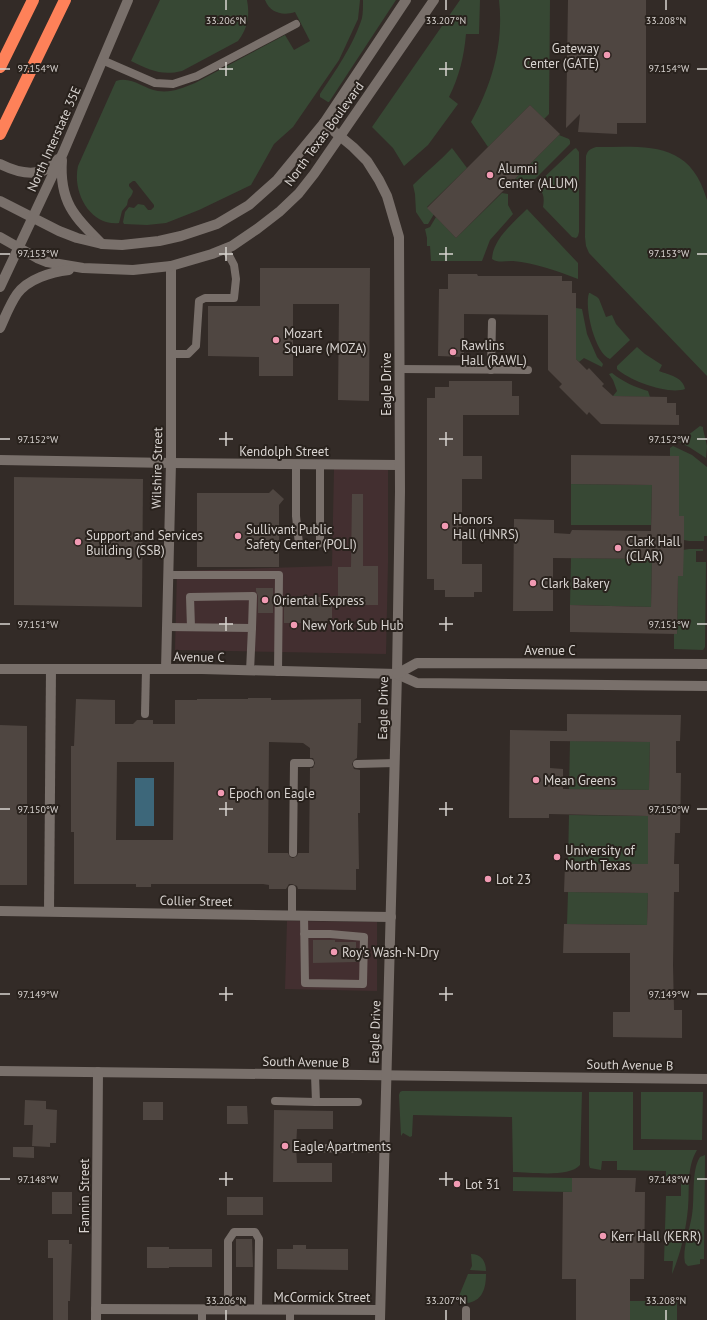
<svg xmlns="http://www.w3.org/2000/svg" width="707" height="1320" font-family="'PT Sans',sans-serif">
  <rect width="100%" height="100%" fill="#332b27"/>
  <!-- commercial -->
  <g fill="#432f30">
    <path d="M 334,469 L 388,470 L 388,563 L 386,654 L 175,650 L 177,571 L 332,566 Z"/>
    <path d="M 287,921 L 377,922 L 377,991 L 285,989 Z"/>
  </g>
  <!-- green -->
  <g fill="#374834">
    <path d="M 160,0 L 247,0 C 250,16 248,28 238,41 L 182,71 C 161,76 150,70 131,61 Z"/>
    <path d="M 265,0 L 360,0 L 358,19 L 339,60 L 293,127 L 274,144 L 251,185 L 199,210 L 166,223 L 147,225 L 124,224 L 123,222 L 125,212 L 129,207 L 134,208 L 138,204 L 144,205 L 148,210 L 151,210 L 154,207 L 154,205 L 135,181 L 133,181 L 129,184 L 129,186 L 133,191 C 132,196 130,197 128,200 L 127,205 L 122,211 L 119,223 C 90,226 72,192 78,166 L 116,81 C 132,76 143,89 158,91 C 171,93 183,88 195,83 L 285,35 L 294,50 L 310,41 L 295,12 C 283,16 270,13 265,0 Z"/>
    <path d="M 363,0 L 396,0 L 329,102 L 328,102 L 320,97 L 320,94 C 335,72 354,44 362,18 C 363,13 363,6 363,0 Z"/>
    <path d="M 460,0 L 480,0 L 479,34 L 466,34 C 464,57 459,77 449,97 L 458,104 L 428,145 L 404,166 L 393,148 L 372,127 Z"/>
    <path d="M 499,0 L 550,0 L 549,114 L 544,119 L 530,105 L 488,147 L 471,122 C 492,85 504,43 499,0 Z"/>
    <path d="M 559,135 L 569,139 L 570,141 L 570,144 L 531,183 L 520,184 L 512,182 Z"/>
    <path d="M 596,147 C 647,147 690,140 707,200 L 707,376 L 589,253 L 586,246 L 585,237 L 586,156 C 588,150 590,149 596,147 Z"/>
    <path d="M 452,148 L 467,168 L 427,207 L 434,214 L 428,224 L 424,224 L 416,212 L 415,194 L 413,185 C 426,172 440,161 452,148 Z"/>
    <path d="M 576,148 L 579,152 L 579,232 L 578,236 L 576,238 L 572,237 L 543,207 C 545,197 543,191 536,185 L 574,149 Z"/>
    <path d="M 502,193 L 508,194 L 508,205 L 513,214 L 490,240 L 482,261 L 431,261 L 430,246 L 427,246 L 427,238 L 425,229 L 430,227 L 436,217 L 456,238 Z"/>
    <path d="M 527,209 L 578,263 L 578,279 C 557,271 535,263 513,261 C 506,261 497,263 492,259 C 493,239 513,223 527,209 Z"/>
    <path d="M 589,293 L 590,293 L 597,297 L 599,299 L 606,317 L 612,315 L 616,324 L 630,340 L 610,359 C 595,354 584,307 589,293 Z"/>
    <path d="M 576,308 L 582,309 L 587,334 L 597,357 L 603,364 L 602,367 L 584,358 L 579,362 L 576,359 Z"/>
    <path d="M 637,347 L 645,354 L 662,365 L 659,371 C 669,375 683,377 685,389 C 669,395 630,381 617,369 L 617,366 Z"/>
    <path d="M 612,373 C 623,382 635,387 648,391 L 650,397 L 613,396 L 617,391 L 613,380 L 609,374 Z"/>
    <path d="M 700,426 L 703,427 L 703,429 L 707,446 L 706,458 L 689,447 L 679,442 Z"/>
    <path d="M 673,446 L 692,455 L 707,467 L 707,536 L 704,536 L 704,541 L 689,541 L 684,540 L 684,516 L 679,516 L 679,457 L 670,456 L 670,448 Z"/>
    <path d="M 571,484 L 652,485 L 651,525 L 571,525 Z"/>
    <path d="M 689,549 L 703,549 L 703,551 L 696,551 L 696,562 L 706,562 L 705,647 L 703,650 L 674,649 L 674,634 L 677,634 L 678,576 L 683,576 L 683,550 Z"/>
    <path d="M 571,558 L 652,559 L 651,607 L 570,605 Z"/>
    <path d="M 570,741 L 650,742 L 649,790 L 569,789 Z"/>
    <path d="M 569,815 L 648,816 L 648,864 L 568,864 Z"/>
    <path d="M 568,892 L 648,893 L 647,925 L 567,924 Z"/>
    <path d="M 402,1091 L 582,1092 L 580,1165 C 569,1178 530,1172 513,1172 L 512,1117 L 413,1115 L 412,1136 L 410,1137 L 403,1133 L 401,1136 L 399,1095 L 400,1092 Z"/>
    <path d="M 589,1092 L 633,1092 L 633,1150 L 697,1150 C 686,1169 690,1187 688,1208 C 686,1230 681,1253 672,1274 L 673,1261 L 664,1261 L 666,1196 L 681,1196 L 681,1178 L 666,1178 L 666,1171 L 617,1170 L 617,1161 L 602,1161 L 601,1170 L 590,1168 L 589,1165 Z"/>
    <path d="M 641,1092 L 703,1092 L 702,1140 L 641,1139 Z"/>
    <path d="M 705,1155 L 704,1259 L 700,1259 L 700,1264 L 688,1266 L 685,1263 C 682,1249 690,1229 692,1215 C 695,1198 691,1171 700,1157 Z"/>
    <path d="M 513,1177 L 572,1178 L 572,1192 L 513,1191 Z"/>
    <path d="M 471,1254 C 481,1254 486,1261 486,1271 L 470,1270 L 472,1266 Z"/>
    <path d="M 468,1274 L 486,1274 C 486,1292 480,1305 459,1303 L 459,1296 Z"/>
    <rect x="630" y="1301" width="47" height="19"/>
  </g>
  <!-- water -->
  <rect fill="#3d677a" x="135" y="778" width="19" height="48"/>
  <!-- building -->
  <g fill="#4f4641" fill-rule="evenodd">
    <path d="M 568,0 L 646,0 L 646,123 L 617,123 L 617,134 L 578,132 L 580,114 L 566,128 Z"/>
    <path d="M 530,105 L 560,134 L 456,238 L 427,208 Z"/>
    <path d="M 260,268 L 370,268 L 369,401 L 338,400 L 339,304 L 293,304 L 293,376 L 259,376 L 259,357 L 208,356 L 208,306 L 260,306 Z"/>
    <path d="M 448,274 L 477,274 L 478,276 L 562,276 L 562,281 L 572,281 L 572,293 L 576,293 L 576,359 L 587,370 L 589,368 L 604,384 L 602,386 L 613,396 L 667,397 L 667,403 L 676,403 L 676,415 L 679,415 L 679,425 L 601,424 L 589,412 L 587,415 L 559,387 L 562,384 L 548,370 L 548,315 L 464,314 L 464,357 L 438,356 L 439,289 L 448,289 Z"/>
    <path d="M 449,381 L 512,381 L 512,396 L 519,396 L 519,415 L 463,415 L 463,456 L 482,456 L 482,479 L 462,479 L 462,564 L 482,564 L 482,592 L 474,592 L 474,597 L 445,597 L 445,590 L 434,590 L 434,579 L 427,579 L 427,398 L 435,398 L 435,387 L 449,387 Z"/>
    <path d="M 571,455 L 679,456 L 679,516 L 684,516 L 684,545 L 683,576 L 678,576 L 677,634 L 570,632 L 570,605 L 651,607 L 652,559 L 553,558 L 553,611 L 513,611 L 514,519 L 554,520 L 554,533 L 570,534 L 572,530 L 651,531 L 652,485 L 571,484 Z"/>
    <path d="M 14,477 L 143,479 L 142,607 L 14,605 Z"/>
    <path d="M 273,489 L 284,499 L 279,505 L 279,567 L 197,567 L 197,493 L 269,493 Z"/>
    <path d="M 352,494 L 363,494 L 363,566 L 378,566 L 378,605 L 338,605 L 338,567 L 351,567 Z"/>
    <path d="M 256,588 L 273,588 L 273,613 L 258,613 L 258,596 L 256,591 Z"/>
    <path d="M 318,597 L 332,597 L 332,623 L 284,623 L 284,604 L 318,604 Z"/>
    <path d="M 248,698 L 271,698 L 271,700 L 361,699 L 361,723 L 358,723 L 357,758 L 354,760 L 352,764 L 354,769 L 360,770 L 360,813 L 358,813 L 359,869 L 356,869 L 356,890 L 298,889 L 297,886 L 292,884 L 289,884 L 286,889 L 269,889 L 269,885 L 263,884 L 151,884 L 151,887 L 136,887 L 136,884 L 74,884 L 74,832 L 71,832 L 71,746 L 74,746 L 76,699 L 115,700 L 115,724 L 133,724 L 137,720 L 153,720 L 153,724 L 175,724 L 175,700 L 197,700 L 197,699 L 248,699 ZM 269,742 L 303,743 L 310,748 L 310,758 L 313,758 L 315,763 L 313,768 L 310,768 L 309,853 L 298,853 L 297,856 L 293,858 L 290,857 L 288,853 L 268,853 ZM 117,762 L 174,762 L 173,840 L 116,840 Z"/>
    <path d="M 567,714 L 681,715 L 680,741 L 676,741 L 676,773 L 681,773 L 680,833 L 675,833 L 674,864 L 679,864 L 679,892 L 674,892 L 673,965 L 674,1010 L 682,1010 L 682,1038 L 613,1037 L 613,1012 L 630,1012 L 630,953 L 563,953 L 564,924 L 647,925 L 648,893 L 564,892 L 565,864 L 648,864 L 648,816 L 549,814 L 549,818 L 509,818 L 510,730 L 567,731 ZM 550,741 L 650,742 L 649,790 L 563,789 L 563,769 L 550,768 Z"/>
    <path d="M 0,725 L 27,726 L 27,885 L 0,885 Z"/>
    <path d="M 313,940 L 335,940 L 335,942 L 356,942 L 356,962 L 313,963 Z"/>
    <path d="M 25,1100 L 46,1101 L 46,1109 L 57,1110 L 56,1143 L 50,1143 L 50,1147 L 32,1146 L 33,1125 L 24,1125 Z"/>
    <rect x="143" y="1102" width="20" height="18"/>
    <path d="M 227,1106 L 247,1106 L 248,1124 L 227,1124 Z"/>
    <path d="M 274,1110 L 333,1111 L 333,1129 L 297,1129 L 296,1148 L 297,1163 L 332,1163 L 332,1182 L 273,1182 Z"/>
    <path d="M 13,1147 L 34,1147 L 34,1158 L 13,1157 Z"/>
    <path d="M 572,1178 L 636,1178 L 635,1192 L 645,1192 L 644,1279 L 630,1279 L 630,1320 L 576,1320 L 576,1279 L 562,1279 L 563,1192 L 572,1192 Z"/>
    <rect x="52" y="1192" width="20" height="22"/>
    <rect x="227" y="1197" width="36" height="18"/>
    <path d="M 236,1239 L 252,1239 L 253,1267 L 236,1267 Z"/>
    <path d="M 48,1240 L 69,1240 L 69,1244 L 72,1244 L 70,1301 L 68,1301 L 68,1320 L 53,1320 L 53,1258 L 48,1258 Z"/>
    <path d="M 293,1245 L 306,1245 L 306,1249 L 348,1249 L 348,1270 L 277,1269 L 277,1249 L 293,1249 Z"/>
    <path d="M 147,1247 L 169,1247 L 169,1249 L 212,1249 L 212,1267 L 169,1267 L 169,1268 L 147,1268 Z"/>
  </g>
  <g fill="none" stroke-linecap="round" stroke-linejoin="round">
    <!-- lane -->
    <g stroke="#79706b" stroke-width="8">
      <path d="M 102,60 L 155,83 L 173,84 L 197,76 L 296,24"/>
      <path d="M 171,354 L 188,354 L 196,346 L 199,301 L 205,298 L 234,298 L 236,279 L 234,265 L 225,248"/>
      <path d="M 399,369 L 528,370"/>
      <path d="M 491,370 L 492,322"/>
      <path d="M 296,464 L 296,516 L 299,544 C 306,546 313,547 320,543 L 320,464"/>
      <path d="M 168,575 L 279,575 L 278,672"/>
      <path d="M 167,627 L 252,628 L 250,671"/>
      <path d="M 191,627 L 190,597 L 253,596 L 252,628"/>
      <path d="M 145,714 L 146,669"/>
      <path d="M 357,764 L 395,763"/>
      <path d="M 293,853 L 294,763 L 310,763"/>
      <path d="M 292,889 L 292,915"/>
      <path d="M 304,915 L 305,983 L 363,984 L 364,937 L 330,934 L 304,934"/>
      <path d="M 315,1075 L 316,1102 L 358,1102"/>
      <path d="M 275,1101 L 316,1102"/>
      <path d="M 301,1148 L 384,1149"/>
      <path d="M 228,1310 L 228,1241 L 234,1232 L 255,1232 L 259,1239 L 258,1310"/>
      <path d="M 290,1310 L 290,1320"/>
      <path d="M 466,1310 L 466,1320"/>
      <path d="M 202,1320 L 202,1310"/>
    </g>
    <!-- street -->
    <g stroke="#79706b" stroke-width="10">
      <path d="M 0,460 L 171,463 L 399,465"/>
      <path d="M 166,669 L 171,463 L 171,266"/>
      <path d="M 0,911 L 391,917"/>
      <path d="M 49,911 L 51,669"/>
      <path d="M 0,1071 L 707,1079"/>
      <path d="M 96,1309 L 380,1310"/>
      <path d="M 96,1320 L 98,1072"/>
    </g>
    <!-- secondary -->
    <g stroke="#79706b" stroke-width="10">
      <path d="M 324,123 L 353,147 L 367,161 L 379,180 L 387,196 L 399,237 L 400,491 L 397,674 L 380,1320"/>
      <path d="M 62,160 C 59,201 74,217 102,244"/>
      <path d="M 0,164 C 20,174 43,179 58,159"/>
      <path d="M 0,201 L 59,231 L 77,238 L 102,244 L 122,245 L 159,241 L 181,236 L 217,224 L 249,205 L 277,180 L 324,123 L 406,0"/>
      <path d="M 0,237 L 37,258 L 47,262 L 83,268 L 133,270 L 171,266 L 212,254 L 232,246 L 257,229 L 279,212 L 299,193 L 314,174 L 434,0"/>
      <path d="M 0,287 L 63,153 L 128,0"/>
      <path d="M 0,328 C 5,317 10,304 17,294 C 28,279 51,272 69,270"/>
      <path d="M 0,669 L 202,669 L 397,674 L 417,683 L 707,686"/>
      <path d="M 397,674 L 417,663 L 707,664"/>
    </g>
    <!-- highway -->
    <g stroke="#fe8159" stroke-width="12">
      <path d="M 0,67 L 33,0"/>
      <path d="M 0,134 L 65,0"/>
    </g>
  </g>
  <!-- ticks -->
  <path fill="none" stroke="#d8d3d0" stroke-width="1.5" d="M 226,0 L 226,10M 446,0 L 446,10M 666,0 L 666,10M 226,62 L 226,76M 446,62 L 446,76M 0,69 L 10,69M 219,69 L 233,69M 439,69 L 453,69M 697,69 L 707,69M 226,247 L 226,261M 446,247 L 446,261M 0,254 L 10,254M 219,254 L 233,254M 439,254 L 453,254M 697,254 L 707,254M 226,432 L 226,446M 446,432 L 446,446M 0,439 L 10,439M 219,439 L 233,439M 439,439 L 453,439M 697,439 L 707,439M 226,617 L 226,631M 446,617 L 446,631M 0,624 L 10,624M 219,624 L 233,624M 439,624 L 453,624M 697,624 L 707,624M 226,802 L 226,816M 446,802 L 446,816M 0,809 L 10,809M 219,809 L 233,809M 439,809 L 453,809M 697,809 L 707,809M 226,987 L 226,1001M 446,987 L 446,1001M 0,994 L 10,994M 219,994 L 233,994M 439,994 L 453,994M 697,994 L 707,994M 226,1172 L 226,1186M 446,1172 L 446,1186M 0,1179 L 10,1179M 219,1179 L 233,1179M 439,1179 L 453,1179M 697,1179 L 707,1179M 226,1310 L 226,1320M 446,1310 L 446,1320M 666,1310 L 666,1320"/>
  <!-- markers -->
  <g fill="#f19ab3" stroke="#29221d" stroke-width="1.5">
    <circle cx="607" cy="55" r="4"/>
    <circle cx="490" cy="175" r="4"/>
    <circle cx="276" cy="340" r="4"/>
    <circle cx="453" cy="352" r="4"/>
    <circle cx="445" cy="526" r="4"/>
    <circle cx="238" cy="536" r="4"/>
    <circle cx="78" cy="542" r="4"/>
    <circle cx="618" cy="548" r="4"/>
    <circle cx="533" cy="583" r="4"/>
    <circle cx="265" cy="600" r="4"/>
    <circle cx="294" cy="625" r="4"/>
    <circle cx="536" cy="780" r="4"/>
    <circle cx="221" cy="793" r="4"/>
    <circle cx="557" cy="857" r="4"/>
    <circle cx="488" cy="879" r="4"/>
    <circle cx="334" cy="952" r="4"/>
    <circle cx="285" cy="1146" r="4"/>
    <circle cx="457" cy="1184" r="4"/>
    <circle cx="603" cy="1236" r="4"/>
  </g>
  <g text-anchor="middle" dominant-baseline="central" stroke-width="4" stroke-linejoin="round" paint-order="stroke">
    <!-- poi labels -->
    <g font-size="13" fill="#d8d3d0" stroke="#29221d" text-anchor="start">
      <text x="599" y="48" text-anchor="end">Gateway<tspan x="599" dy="15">Center (GATE)</tspan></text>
      <text x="498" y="168">Alumni<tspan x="498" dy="15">Center (ALUM)</tspan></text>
      <text x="284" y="333">Mozart<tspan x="284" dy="15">Square (MOZA)</tspan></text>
      <text x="461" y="345">Rawlins<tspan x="461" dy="15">Hall (RAWL)</tspan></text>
      <text x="453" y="519">Honors<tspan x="453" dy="15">Hall (HNRS)</tspan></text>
      <text x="246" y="529">Sullivant Public<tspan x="246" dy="15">Safety Center (POLI)</tspan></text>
      <text x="86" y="535">Support and Services<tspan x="86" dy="15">Building (SSB)</tspan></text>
      <text x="626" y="541">Clark Hall<tspan x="626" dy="15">(CLAR)</tspan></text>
      <text x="541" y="583">Clark Bakery</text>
      <text x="273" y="600">Oriental Express</text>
      <text x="302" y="625">New York Sub Hub</text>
      <text x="544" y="780">Mean Greens</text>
      <text x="229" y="793">Epoch on Eagle</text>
      <text x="565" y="850">University of<tspan x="565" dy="15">North Texas</tspan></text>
      <text x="496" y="879">Lot 23</text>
      <text x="342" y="952">Roy's Wash-N-Dry</text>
      <text x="293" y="1146">Eagle Apartments</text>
      <text x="465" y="1184">Lot 31</text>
      <text x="611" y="1236">Kerr Hall (KERR)</text>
    </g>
    <!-- street labels -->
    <g font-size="13" fill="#d8d3d0" stroke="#29221d">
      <text transform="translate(324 134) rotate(-54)">North Texas Boulevard</text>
      <text transform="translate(54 139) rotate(-66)">North Interstate 35E</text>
      <text transform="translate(386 384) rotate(-90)">Eagle Drive</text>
      <text x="284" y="451">Kendolph Street</text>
      <text transform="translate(157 468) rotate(-89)">Wilshire Street</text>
      <text x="550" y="650">Avenue C</text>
      <text transform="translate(199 657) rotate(1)">Avenue C</text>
      <text transform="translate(383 708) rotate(-89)">Eagle Drive</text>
      <text transform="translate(196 901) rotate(1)">Collier Street</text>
      <text transform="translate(375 1032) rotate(-88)">Eagle Drive</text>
      <text transform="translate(306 1062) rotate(1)">South Avenue B</text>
      <text transform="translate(630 1065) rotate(1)">South Avenue B</text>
      <text transform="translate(84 1196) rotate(-90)">Fannin Street</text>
      <text x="322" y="1297">McCormick Street</text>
    </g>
  </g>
  <g font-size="10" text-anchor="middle" fill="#d8d3d0" stroke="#29221d" stroke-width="4" stroke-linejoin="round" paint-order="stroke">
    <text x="226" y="24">33.206°N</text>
    <text x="446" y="24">33.207°N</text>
    <text x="666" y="24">33.208°N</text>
    <text x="669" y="72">97.154°W</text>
    <text x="38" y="72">97.154°W</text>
    <text x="669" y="257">97.153°W</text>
    <text x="38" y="257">97.153°W</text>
    <text x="38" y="443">97.152°W</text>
    <text x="669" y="443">97.152°W</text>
    <text x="669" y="628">97.151°W</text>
    <text x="38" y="628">97.151°W</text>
    <text x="38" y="813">97.150°W</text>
    <text x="669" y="813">97.150°W</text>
    <text x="669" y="998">97.149°W</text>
    <text x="38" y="998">97.149°W</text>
    <text x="669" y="1183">97.148°W</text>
    <text x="38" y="1183">97.148°W</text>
    <text x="226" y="1304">33.206°N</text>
    <text x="446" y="1304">33.207°N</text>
    <text x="666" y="1304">33.208°N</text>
  </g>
</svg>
